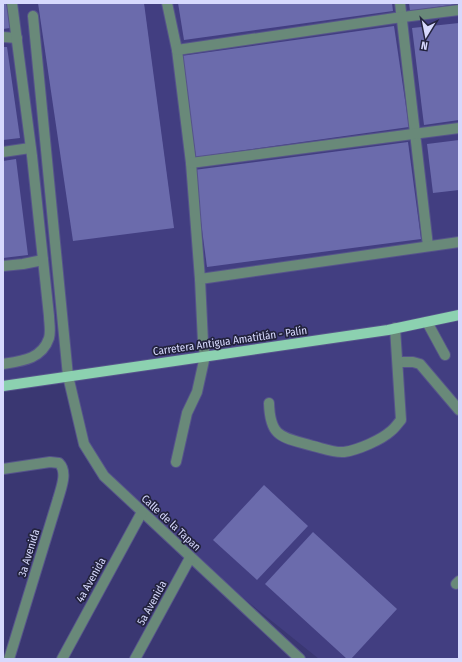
<svg xmlns="http://www.w3.org/2000/svg" width="462" height="662" font-family="'Fira Sans Condensed',sans-serif">
  <rect width="100%" height="100%" fill="#3a3772"/>
  <!-- built -->
  <path fill="#423e81" d="M 3,3 L 459,3 L 459,659 L 319,659 L 186,552 L 108,473 L 89,443 L 73,378 L 3,386 Z"/>
  <!-- building -->
  <g fill="#6b6bac">
    <path d="M 3,3 L 7,3 L 10,28 L 3,29 Z"/>
    <path d="M 38,3 L 144,3 L 174,228 L 73,241 Z"/>
    <path d="M 178,3 L 392,3 L 393,11 L 184,40 Z"/>
    <path d="M 409,3 L 457,3 L 457,4 L 410,11 Z"/>
    <path d="M 459,23 L 459,120 L 424,125 L 412,28 Z"/>
    <path d="M 394,26 L 409,127 L 196,157 L 181,56 Z"/>
    <path d="M 3,47 L 7,47 L 20,138 L 3,140 Z"/>
    <path d="M 459,140 L 459,190 L 433,193 L 427,144 Z"/>
    <path d="M 408,142 L 421,239 L 207,267 L 194,170 Z"/>
    <path d="M 16,159 L 28,255 L 3,258 L 3,161 Z"/>
    <path d="M 264,485 L 308,526 L 257,580 L 213,540 Z"/>
    <path d="M 313,532 L 397,609 L 351,659 L 347,659 L 265,584 Z"/>
  </g>
  <g fill="none" stroke-linecap="round" stroke-linejoin="round">
    <!-- minor casing -->
    <g stroke="#56548b" stroke-width="12">
      <g id="minor">
        <path d="M 167,3 L 177,50 L 191,163 L 200,279 L 203,342 L 205,356 L 197,392 L 187,413 L 176,462"/>
        <path d="M 400,3 L 428,246"/>
        <path d="M 33,16 L 68,376 L 84,444 L 104,476 L 300,659"/>
        <path d="M 3,37 L 17,38"/>
        <path d="M 177,50 L 395,18 L 459,10"/>
        <path d="M 3,152 L 30,148"/>
        <path d="M 191,163 L 459,128"/>
        <path d="M 3,266 L 23,264 L 43,260"/>
        <path d="M 200,279 L 459,242"/>
        <path d="M 427,322 L 445,355"/>
        <path d="M 398,362 L 413,362 L 420,364 L 459,410"/>
        <path d="M 3,364 C 22,361 42,359 49,338 C 51,331 49,322 49,316 L 32,156 L 12,3"/>
        <path d="M 269,403 C 270,439 283,437 313,446 C 322,448 334,453 344,452 C 358,450 381,440 391,431 C 395,428 398,423 401,420 L 395,328"/>
        <path d="M 3,469 L 50,462 L 59,463 C 68,472 61,488 58,499 L 9,659"/>
        <path d="M 456,584 L 459,581"/>
        <path d="M 62,659 L 142,512"/>
        <path d="M 135,659 L 190,558"/>
      </g>
    </g>
    <!-- major casing -->
    <g stroke="#56548b" stroke-width="12">
      <path id="major" d="M 3,386 L 388,330 L 459,315"/>
    </g>
    <!-- minor -->
    <use href="#minor" stroke="#698979" stroke-width="10"/>
    <!-- major -->
    <use href="#major" stroke="#8cd1b0" stroke-width="10"/>
  </g>
  <g text-anchor="middle" dominant-baseline="central" stroke-width="3.5" stroke-linejoin="round" paint-order="stroke">
    <!-- street labels -->
    <g font-size="11" fill="#d7d9fd" stroke="#23233e">
      <text transform="translate(230 341) rotate(-8)">Carretera Antigua Amatitlán - Palín</text>
      <text transform="translate(171 523) rotate(43)">Calle de la Tapan</text>
      <text transform="translate(29 553) rotate(-73)">3a Avenida</text>
      <text transform="translate(91 580) rotate(-61)">4a Avenida</text>
      <text transform="translate(152 603) rotate(-61)">5a Avenida</text>
    </g>
  </g>
  <!-- border -->
  <rect width="462" height="662" fill="none" stroke="#d7d9fd" stroke-width="8"/>
  <!-- north arrow -->
  <g transform="translate(426 36) rotate(190)" stroke="#23233e" stroke-width="3" paint-order="stroke">
  <path d="M0-3L7 15L0 10L-7 15Z" fill="#d7d9fd"/>
  <text y="-6" font-size="11" font-weight="bold" text-anchor="middle" fill="#d7d9fd">N</text>
  </g>
</svg>
